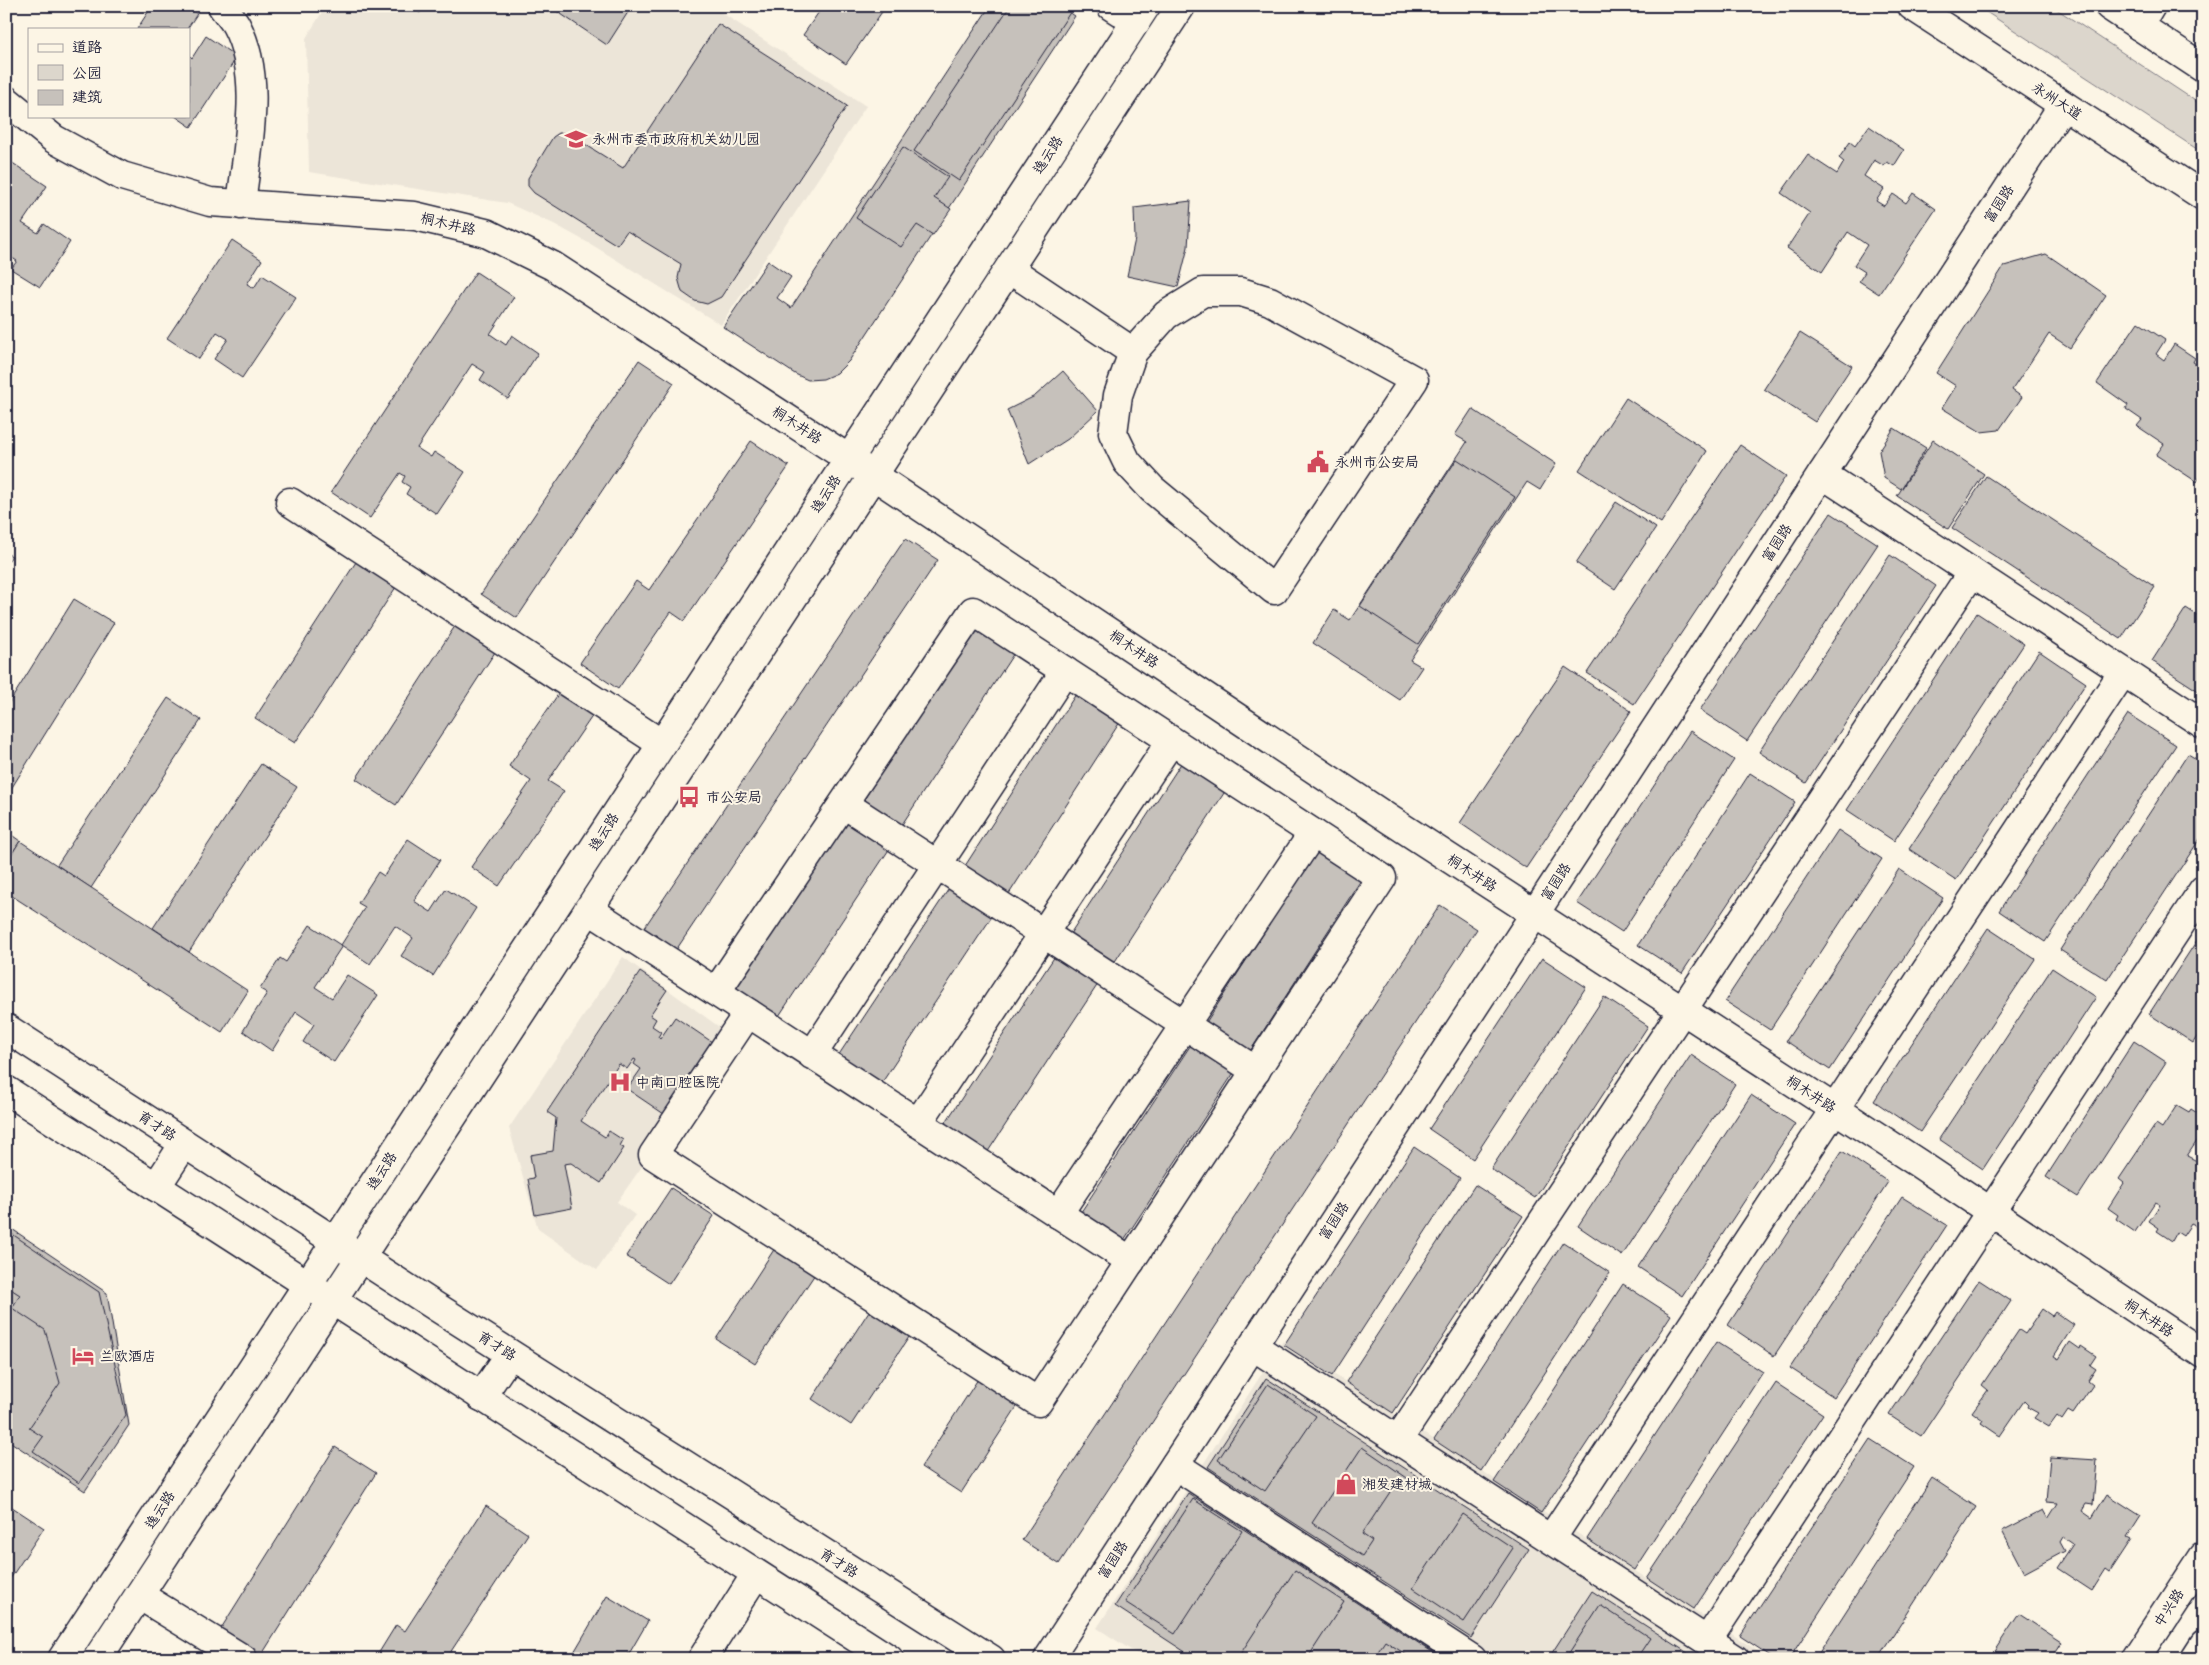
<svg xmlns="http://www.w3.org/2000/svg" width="2209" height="1665" font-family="'Balsamiq Sans','LXGW WenKai TC',sans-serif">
  <rect width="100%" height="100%" fill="#fcf5e5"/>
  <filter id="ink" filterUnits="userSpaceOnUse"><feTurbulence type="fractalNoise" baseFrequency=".02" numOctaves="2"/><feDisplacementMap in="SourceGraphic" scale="10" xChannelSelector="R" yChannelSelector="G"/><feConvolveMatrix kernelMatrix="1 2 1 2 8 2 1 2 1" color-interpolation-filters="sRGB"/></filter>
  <g filter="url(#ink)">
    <!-- built -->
    <g fill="#ece5d8">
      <path d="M 326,6 L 711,6 L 866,106 L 721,325 L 594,246 L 554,224 L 507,203 L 309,172 L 306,38 Z"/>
      <path d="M 623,957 L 733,1037 L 617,1202 L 635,1215 L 597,1270 L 538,1229 L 509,1128 Z"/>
      <path d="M 1283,1341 L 1770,1659 L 1145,1659 L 1097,1628 Z"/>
    </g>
    <!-- green -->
    <path fill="#dcd6cc" stroke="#7f7c84" d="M 1977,6 L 2052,6 L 2203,106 L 2203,153 Z"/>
    <!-- building -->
    <g fill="#c6c1bb" stroke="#22223b">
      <path d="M 152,6 L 186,6 L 197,14 L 187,29 L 137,29 Z"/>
      <path d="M 410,6 L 424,6 L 420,13 Z"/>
      <path d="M 549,6 L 632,6 L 607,45 Z"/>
      <path d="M 823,6 L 886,6 L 846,64 L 803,35 Z"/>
      <path d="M 990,6 L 1060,6 L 1075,16 L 849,361 L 837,373 L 823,379 L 808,380 L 795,374 L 723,327 L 768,261 L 791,277 L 777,298 L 791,308 Z"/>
      <path d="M 1010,6 L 1064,6 L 1071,11 L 959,181 L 914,151 Z"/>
      <path d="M 718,24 L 847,106 L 721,297 L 707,304 L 695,301 L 682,292 L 678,278 L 681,264 L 627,231 L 617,245 L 534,193 L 528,186 L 528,178 L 553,137 L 559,133 L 567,133 L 623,168 Z"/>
      <path d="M 206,36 L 237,57 L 191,127 L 175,116 L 189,116 L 189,55 L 192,58 Z"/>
      <path d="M 1869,126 L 1904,150 L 1894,166 L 1887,162 L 1884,166 L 1874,160 L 1864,176 L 1884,189 L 1876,201 L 1884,206 L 1893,194 L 1906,203 L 1913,193 L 1936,209 L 1879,294 L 1859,281 L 1865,272 L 1854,265 L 1867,245 L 1848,232 L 1822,272 L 1787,248 L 1810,213 L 1781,193 L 1808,155 L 1837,174 L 1844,162 L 1839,158 L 1850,142 L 1855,146 Z"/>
      <path d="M 903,147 L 948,177 L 934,198 L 951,209 L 933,235 L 917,225 L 901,247 L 856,218 Z"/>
      <path d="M 8,160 L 47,186 L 22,223 L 38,233 L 44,224 L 70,242 L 40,287 L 11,269 L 17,261 L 6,254 Z"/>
      <path d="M 1191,201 L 1188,247 L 1178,287 L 1127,276 L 1135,239 L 1134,208 Z"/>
      <path d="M 232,240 L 262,260 L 247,284 L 254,288 L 262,275 L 296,297 L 242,378 L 214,359 L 228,339 L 217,332 L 199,359 L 167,338 Z"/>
      <path d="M 2046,254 L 2106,295 L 2070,348 L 2049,334 L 2012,390 L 2022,397 L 1999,430 L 1981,432 L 1942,408 L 1956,386 L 1936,373 L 2004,266 Z"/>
      <path d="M 476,272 L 514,297 L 490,334 L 506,345 L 512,335 L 538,353 L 508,399 L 480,380 L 485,372 L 472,364 L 417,448 L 431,457 L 434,452 L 465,472 L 437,514 L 406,494 L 410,487 L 402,482 L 405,476 L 400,473 L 370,518 L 331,492 Z"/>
      <path d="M 2138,322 L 2165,340 L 2156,354 L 2164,360 L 2174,344 L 2195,358 L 2193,362 L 2203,368 L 2196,381 L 2203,385 L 2203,473 L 2197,482 L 2156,455 L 2164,444 L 2137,426 L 2142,420 L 2126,409 L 2128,405 L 2097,383 Z"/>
      <path d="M 1800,333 L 1852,366 L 1815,422 L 1764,389 Z"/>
      <path d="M 639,360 L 674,383 L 517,618 L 481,594 Z"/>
      <path d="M 1063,371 L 1098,411 L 1068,439 L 1029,464 L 1007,410 L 1035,396 Z"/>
      <path d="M 1626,398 L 1707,451 L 1661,523 L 1579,470 Z"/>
      <path d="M 1472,409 L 1556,464 L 1540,490 L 1527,482 L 1410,660 L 1422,667 L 1400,700 L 1313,643 L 1334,610 L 1350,620 L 1467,442 L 1455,435 Z"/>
      <path d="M 1894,428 L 1926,448 L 1901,489 L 1884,478 L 1879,451 Z"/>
      <path d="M 1933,440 L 1984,474 L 1948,529 L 1897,496 Z"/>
      <path d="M 751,441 L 789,466 L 684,621 L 671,612 L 618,689 L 580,663 L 636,581 L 649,590 Z"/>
      <path d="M 1740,445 L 1786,476 L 1634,704 L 1587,673 Z"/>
      <path d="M 1457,459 L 1515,497 L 1418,644 L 1360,606 Z"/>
      <path d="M 1986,476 L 2155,587 L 2121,639 L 1952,528 Z"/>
      <path d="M 1616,502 L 1656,528 L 1615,589 L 1576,563 Z"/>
      <path d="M 1831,513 L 1878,544 L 1747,741 L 1700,710 Z"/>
      <path d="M 905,539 L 938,560 L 672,956 L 640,934 Z"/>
      <path d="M 6,553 L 12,556 L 6,564 Z"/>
      <path d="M 1890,555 L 1936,586 L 1806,783 L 1759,752 Z"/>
      <path d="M 356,562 L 396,587 L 295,743 L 255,718 Z"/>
      <path d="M 74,599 L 114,623 L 6,797 L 6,708 Z"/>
      <path d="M 2186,608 L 2203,619 L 2203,694 L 2152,661 Z"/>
      <path d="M 1977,613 L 2024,644 L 1894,841 L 1847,810 Z"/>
      <path d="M 457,623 L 497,649 L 396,805 L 356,779 Z"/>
      <path d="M 976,628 L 1014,653 L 901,826 L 863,801 Z"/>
      <path d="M 2039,651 L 2086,683 L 1956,880 L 1909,849 Z"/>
      <path d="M 1565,667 L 1631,711 L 1526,868 L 1460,823 Z"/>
      <path d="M 561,690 L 595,712 L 548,781 L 564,791 L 499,886 L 471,867 L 531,781 L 509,766 Z"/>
      <path d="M 1076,694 L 1120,722 L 1007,897 L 963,869 Z"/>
      <path d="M 168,698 L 201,720 L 91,888 L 57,865 Z"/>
      <path d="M 2128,714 L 2176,745 L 2045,942 L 1999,911 Z"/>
      <path d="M 1690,731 L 1734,760 L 1622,932 L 1577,903 Z"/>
      <path d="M 2188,754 L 2203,763 L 2203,834 L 2107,980 L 2060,950 Z"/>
      <path d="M 1182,762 L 1226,790 L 1112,966 L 1068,937 Z"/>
      <path d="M 261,764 L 297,787 L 189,952 L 153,928 Z"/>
      <path d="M 1750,773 L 1795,802 L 1682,973 L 1638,945 Z"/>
      <path d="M 849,817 L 892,845 L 775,1022 L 732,994 Z"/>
      <path d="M 1838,830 L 1882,859 L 1770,1030 L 1725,1001 Z"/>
      <path d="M 6,831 L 20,841 L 6,863 Z"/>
      <path d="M 408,839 L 440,860 L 414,901 L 431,912 L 446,889 L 476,908 L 433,976 L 401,956 L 413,938 L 395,926 L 370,964 L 341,945 L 365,907 L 358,903 L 378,872 L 384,876 Z"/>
      <path d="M 20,841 L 248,991 L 222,1032 L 6,892 L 6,863 Z"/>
      <path d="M 1318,849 L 1363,877 L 1249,1053 L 1205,1024 Z"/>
      <path d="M 1899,869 L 1943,898 L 1830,1070 L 1786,1041 Z"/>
      <path d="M 952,884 L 995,912 L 877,1090 L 834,1062 Z"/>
      <path d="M 1440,905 L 1477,929 L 1059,1564 L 1022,1540 Z"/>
      <path d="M 310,925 L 342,946 L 315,987 L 332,998 L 347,975 L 378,995 L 334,1062 L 303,1042 L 314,1024 L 296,1012 L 272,1051 L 243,1031 L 267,993 L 260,989 L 280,958 L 286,962 Z"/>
      <path d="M 1988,928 L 2035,959 L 1920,1132 L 1874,1101 Z"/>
      <path d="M 2203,931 L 2203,1027 L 2193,1043 L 2149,1014 Z"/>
      <path d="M 1057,953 L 1100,981 L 983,1159 L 940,1131 Z"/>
      <path d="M 1542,958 L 1586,987 L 1473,1159 L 1429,1129 Z"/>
      <path d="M 2052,968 L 2096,997 L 1983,1169 L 1939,1139 Z"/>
      <path d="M 640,972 L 667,990 L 650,1015 L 656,1019 L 652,1026 L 661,1032 L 658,1037 L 660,1039 L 675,1017 L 712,1042 L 664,1114 L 627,1089 L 641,1069 L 634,1064 L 636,1060 L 634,1059 L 627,1069 L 619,1064 L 581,1121 L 605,1137 L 609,1131 L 623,1140 L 620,1146 L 624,1148 L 601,1183 L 571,1163 L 564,1164 L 572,1208 L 535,1215 L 528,1179 L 534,1178 L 530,1155 L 553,1151 L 556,1118 L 547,1112 Z"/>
      <path d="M 1604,997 L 1648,1026 L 1535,1198 L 1491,1169 Z"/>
      <path d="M 1194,1040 L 1237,1068 L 1120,1246 L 1077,1218 Z"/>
      <path d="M 2134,1041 L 2166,1062 L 2078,1197 L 2046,1177 Z"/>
      <path d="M 1691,1055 L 1735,1084 L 1622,1256 L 1578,1226 Z"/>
      <path d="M 1751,1095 L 1795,1124 L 1682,1296 L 1638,1267 Z"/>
      <path d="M 2177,1105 L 2189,1112 L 2191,1109 L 2203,1117 L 2203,1132 L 2187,1156 L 2203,1164 L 2203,1219 L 2197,1227 L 2191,1224 L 2183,1236 L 2177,1232 L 2172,1241 L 2157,1231 L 2159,1228 L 2149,1221 L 2160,1205 L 2155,1202 L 2135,1232 L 2116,1219 L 2118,1215 L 2108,1208 L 2124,1183 L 2119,1179 L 2156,1124 L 2162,1128 Z"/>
      <path d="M 1414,1147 L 1460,1178 L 1332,1376 L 1284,1345 Z"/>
      <path d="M 1842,1151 L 1888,1182 L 1774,1356 L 1728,1325 Z"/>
      <path d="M 1475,1185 L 1523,1216 L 1393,1413 L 1346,1382 Z"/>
      <path d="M 671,1188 L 714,1216 L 669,1284 L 626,1256 Z"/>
      <path d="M 1902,1197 L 1947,1225 L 1834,1397 L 1790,1368 Z"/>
      <path d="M 6,1225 L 107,1293 L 129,1425 L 85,1491 L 6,1439 Z"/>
      <path d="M 6,1230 L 99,1292 L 126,1415 L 79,1483 L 33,1451 L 43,1437 L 29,1428 L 60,1383 L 45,1330 L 12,1308 L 20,1295 L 6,1286 Z"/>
      <path d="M 1563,1242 L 1610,1273 L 1481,1471 L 1434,1440 Z"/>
      <path d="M 775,1248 L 815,1274 L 755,1364 L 716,1339 Z"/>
      <path d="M 1979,1280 L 2011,1301 L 1921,1436 L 1889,1415 Z"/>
      <path d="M 1623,1284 L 1671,1315 L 1541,1513 L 1494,1482 Z"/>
      <path d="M 871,1308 L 911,1334 L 851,1425 L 812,1399 Z"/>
      <path d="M 2042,1309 L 2052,1316 L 2055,1312 L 2074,1325 L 2054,1356 L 2059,1359 L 2070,1342 L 2080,1349 L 2081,1346 L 2096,1356 L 2090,1365 L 2096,1369 L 2088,1381 L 2093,1385 L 2073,1414 L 2068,1411 L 2062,1420 L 2057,1416 L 2049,1427 L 2034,1418 L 2038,1413 L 2027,1407 L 2028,1405 L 2024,1401 L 2000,1436 L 1981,1423 L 1983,1420 L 1972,1412 L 1988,1390 L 1982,1385 L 2019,1330 L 2025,1334 Z"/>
      <path d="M 1716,1342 L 1763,1372 L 1634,1570 L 1587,1539 Z"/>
      <path d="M 980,1376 L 1020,1402 L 961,1493 L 921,1467 Z"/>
      <path d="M 1266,1378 L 1529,1549 L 1471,1638 L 1208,1467 Z"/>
      <path d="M 1776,1383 L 1823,1414 L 1694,1609 L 1647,1578 Z"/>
      <path d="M 1268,1384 L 1316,1416 L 1265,1491 L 1218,1460 Z"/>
      <path d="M 1870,1439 L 1914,1467 L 1789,1659 L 1775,1659 L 1740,1636 Z"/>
      <path d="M 335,1447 L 376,1473 L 261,1656 L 220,1630 Z"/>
      <path d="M 1362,1447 L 1410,1480 L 1403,1491 L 1394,1486 L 1362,1534 L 1372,1541 L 1362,1556 L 1312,1523 Z"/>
      <path d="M 2050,1457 L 2097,1460 L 2093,1505 L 2086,1504 L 2082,1511 L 2092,1518 L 2107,1494 L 2141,1516 L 2127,1538 L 2131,1540 L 2110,1572 L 2106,1569 L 2092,1591 L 2057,1568 L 2073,1544 L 2063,1537 L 2060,1542 L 2065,1551 L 2024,1573 L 2002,1531 L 2043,1510 L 2048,1519 L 2058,1503 L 2046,1502 Z"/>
      <path d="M 1932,1478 L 1976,1507 L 1878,1659 L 1815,1659 Z"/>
      <path d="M 1188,1493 L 1443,1659 L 1196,1659 L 1115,1606 Z"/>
      <path d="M 1193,1499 L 1242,1531 L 1175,1634 L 1125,1602 Z"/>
      <path d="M 6,1503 L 44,1528 L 6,1585 Z"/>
      <path d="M 486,1506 L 528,1534 L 446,1659 L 431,1657 L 430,1659 L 375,1659 L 396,1625 L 405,1631 Z"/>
      <path d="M 1462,1514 L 1513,1548 L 1464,1622 L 1413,1588 Z"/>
      <path d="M 1295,1570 L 1344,1602 L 1307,1659 L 1237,1659 Z"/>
      <path d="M 1592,1591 L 1697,1659 L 1548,1659 Z"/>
      <path d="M 607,1596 L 648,1621 L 626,1659 L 570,1659 Z"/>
      <path d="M 1600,1605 L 1650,1638 L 1636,1659 L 1565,1659 Z"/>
      <path d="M 2019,1614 L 2062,1642 L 2051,1659 L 1989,1659 Z"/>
      <path d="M 1385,1641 L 1413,1659 L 1373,1659 Z"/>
    </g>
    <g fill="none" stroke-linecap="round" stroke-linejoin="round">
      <!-- minor casing -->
      <g stroke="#22223b" stroke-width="31">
        <g id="minor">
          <path d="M 222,6 C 226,12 232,18 236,25 C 264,78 247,148 241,205"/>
          <path d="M 1111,6 L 1136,22"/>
          <path d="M 2139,26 L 2151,6"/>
          <path d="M 6,100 L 54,139 L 122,176 L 210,202 L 415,216 L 486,233 L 553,266 L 849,459 L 1389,819 L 1918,1163 L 2203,1354"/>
          <path d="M 1009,269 L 1133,352 L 1118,395 L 1113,433 L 1127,462 L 1152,489 L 1274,590 L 1414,380 L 1270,301 L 1241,292 L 1203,292 L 1166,315 L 1133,352"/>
          <path d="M 1822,474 L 2203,724"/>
          <path d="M 290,502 L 662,744"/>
          <path d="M 844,804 L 1256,1071"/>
          <path d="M 588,909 L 1131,1261"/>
          <path d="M 716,992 L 973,611 L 1382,878 L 1038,1402 L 653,1155 L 748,1013"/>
          <path d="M 812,1055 L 1065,671"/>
          <path d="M 918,1123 L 1171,741"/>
          <path d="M 1058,1214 L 1313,833"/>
          <path d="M 1253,1346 L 1735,1659"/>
          <path d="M 1398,1440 L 1971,574"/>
          <path d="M 1175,1465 L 1472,1659"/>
          <path d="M 1551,1539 L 2123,672"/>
          <path d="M 139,1595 L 243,1659"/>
          <path d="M 1707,1641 L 2203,890"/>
          <path d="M 62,1659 L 1146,6"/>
          <path d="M 97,1659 L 1181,6"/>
          <path d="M 702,1659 L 756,1574"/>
          <path d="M 1048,1659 L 2063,105"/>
          <path d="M 2136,1659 L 2203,1557"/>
          <path d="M 2194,1659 L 2203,1645"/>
        </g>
      </g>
      <!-- major casing -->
      <g stroke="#22223b" stroke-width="31">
        <g id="major">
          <path d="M 1912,6 L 2203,196"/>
          <path d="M 2109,6 L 2203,68"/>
          <path d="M 6,1028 L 435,1306 L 991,1659"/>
          <path d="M 6,1090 L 889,1659"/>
          <path d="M 156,1187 L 184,1144"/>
          <path d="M 481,1397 L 510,1354"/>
        </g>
      </g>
      <!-- minor -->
      <use href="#minor" stroke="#fcf5e5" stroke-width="28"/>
      <!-- major -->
      <use href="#major" stroke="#fcf5e5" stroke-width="28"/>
    </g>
  </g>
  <!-- icons -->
  <defs>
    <g id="school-bare" transform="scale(1.725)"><path d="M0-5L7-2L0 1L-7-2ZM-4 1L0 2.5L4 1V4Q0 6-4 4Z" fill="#d1495b" stroke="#fcf5e5" stroke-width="2.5" paint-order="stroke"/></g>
    <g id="civic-bare" transform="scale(1.725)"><path d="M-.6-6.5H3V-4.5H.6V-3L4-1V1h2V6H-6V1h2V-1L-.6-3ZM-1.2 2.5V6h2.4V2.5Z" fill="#d1495b" stroke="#fcf5e5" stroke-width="2.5" paint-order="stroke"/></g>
    <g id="bus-bare" transform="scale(1.725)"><path d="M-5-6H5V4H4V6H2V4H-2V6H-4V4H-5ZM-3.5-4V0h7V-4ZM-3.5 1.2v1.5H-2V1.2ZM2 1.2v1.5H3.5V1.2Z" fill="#d1495b" stroke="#fcf5e5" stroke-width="2.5" paint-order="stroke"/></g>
    <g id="hospital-bare" transform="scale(1.725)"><path d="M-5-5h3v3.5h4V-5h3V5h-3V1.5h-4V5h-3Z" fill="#d1495b" stroke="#fcf5e5" stroke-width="2.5" paint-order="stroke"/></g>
    <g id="hotel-bare" transform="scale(1.725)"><path d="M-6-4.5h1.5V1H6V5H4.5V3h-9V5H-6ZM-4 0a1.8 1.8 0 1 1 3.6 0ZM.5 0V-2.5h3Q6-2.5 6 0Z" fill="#d1495b" stroke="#fcf5e5" stroke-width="2.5" paint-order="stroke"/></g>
    <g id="shop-bare" transform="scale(1.725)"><path d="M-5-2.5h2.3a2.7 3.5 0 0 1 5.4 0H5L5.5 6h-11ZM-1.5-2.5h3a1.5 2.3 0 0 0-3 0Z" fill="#d1495b" stroke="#fcf5e5" stroke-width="2.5" paint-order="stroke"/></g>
  </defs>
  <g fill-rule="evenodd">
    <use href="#school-bare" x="576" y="139"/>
    <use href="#civic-bare" x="1318" y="462"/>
    <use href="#bus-bare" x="689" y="797"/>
    <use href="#hospital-bare" x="620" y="1082"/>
    <use href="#hotel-bare" x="83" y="1356"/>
    <use href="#shop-bare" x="1346" y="1484"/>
  </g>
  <g text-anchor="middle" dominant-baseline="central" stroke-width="4" stroke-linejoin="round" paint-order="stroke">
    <!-- street labels -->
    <g font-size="14" fill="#22223b" stroke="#fcf5e5">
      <text transform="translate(2057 101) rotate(33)">永州大道</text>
      <text transform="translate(1048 155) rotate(-57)">逸云路</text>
      <text transform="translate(1999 204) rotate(-57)">富园路</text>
      <text transform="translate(448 224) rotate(13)">桐木井路</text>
      <text transform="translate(797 425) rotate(33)">桐木井路</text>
      <text transform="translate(826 494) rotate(-57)">逸云路</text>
      <text transform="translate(1777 543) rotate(-57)">富园路</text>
      <text transform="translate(1134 649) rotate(34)">桐木井路</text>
      <text transform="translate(604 832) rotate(-57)">逸云路</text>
      <text transform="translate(1472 873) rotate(33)">桐木井路</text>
      <text transform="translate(1556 882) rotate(-57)">富园路</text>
      <text transform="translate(1811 1094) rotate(33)">桐木井路</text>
      <text transform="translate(157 1126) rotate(33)">育才路</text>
      <text transform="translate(382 1171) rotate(-57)">逸云路</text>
      <text transform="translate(1334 1221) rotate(-57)">富园路</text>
      <text transform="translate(2149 1318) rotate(34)">桐木井路</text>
      <text transform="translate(497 1346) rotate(32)">育才路</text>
      <text transform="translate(160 1510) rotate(-57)">逸云路</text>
      <text transform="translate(1113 1560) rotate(-57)">富园路</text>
      <text transform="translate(839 1563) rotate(32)">育才路</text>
      <text transform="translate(2169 1608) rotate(-57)">中兴路</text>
    </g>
    <!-- poi labels -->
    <g font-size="14" fill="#22223b" stroke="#fcf5e5" text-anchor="start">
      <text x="592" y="139">永州市委市政府机关幼儿园</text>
      <text x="1335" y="462">永州市公安局</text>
      <text x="706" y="797">市公安局</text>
      <text x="636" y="1082">中南口腔医院</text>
      <text x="100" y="1356">兰欧酒店</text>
      <text x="1362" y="1484">湘发建材城</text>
    </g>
  </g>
  <!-- margin -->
  <rect width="2209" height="1665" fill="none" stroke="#fcf5e5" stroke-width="25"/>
  <rect x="12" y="12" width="2184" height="1640" fill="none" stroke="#22223b" stroke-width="2" filter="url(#ink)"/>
  <!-- legend -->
  <rect x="28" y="28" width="162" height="90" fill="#fcf5e5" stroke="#a5a1a1"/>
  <rect x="38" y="44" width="25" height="8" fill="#fcf5e5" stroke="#a5a1a1"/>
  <text x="72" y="52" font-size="15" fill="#22223b">道路</text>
  <rect x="38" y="65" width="25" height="15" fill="#dcd6cc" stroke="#a5a1a1"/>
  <text x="72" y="78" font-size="15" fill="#22223b">公园</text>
  <rect x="38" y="90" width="25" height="15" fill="#c6c1bb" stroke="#a5a1a1"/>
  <text x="72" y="102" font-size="15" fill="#22223b">建筑</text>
</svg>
